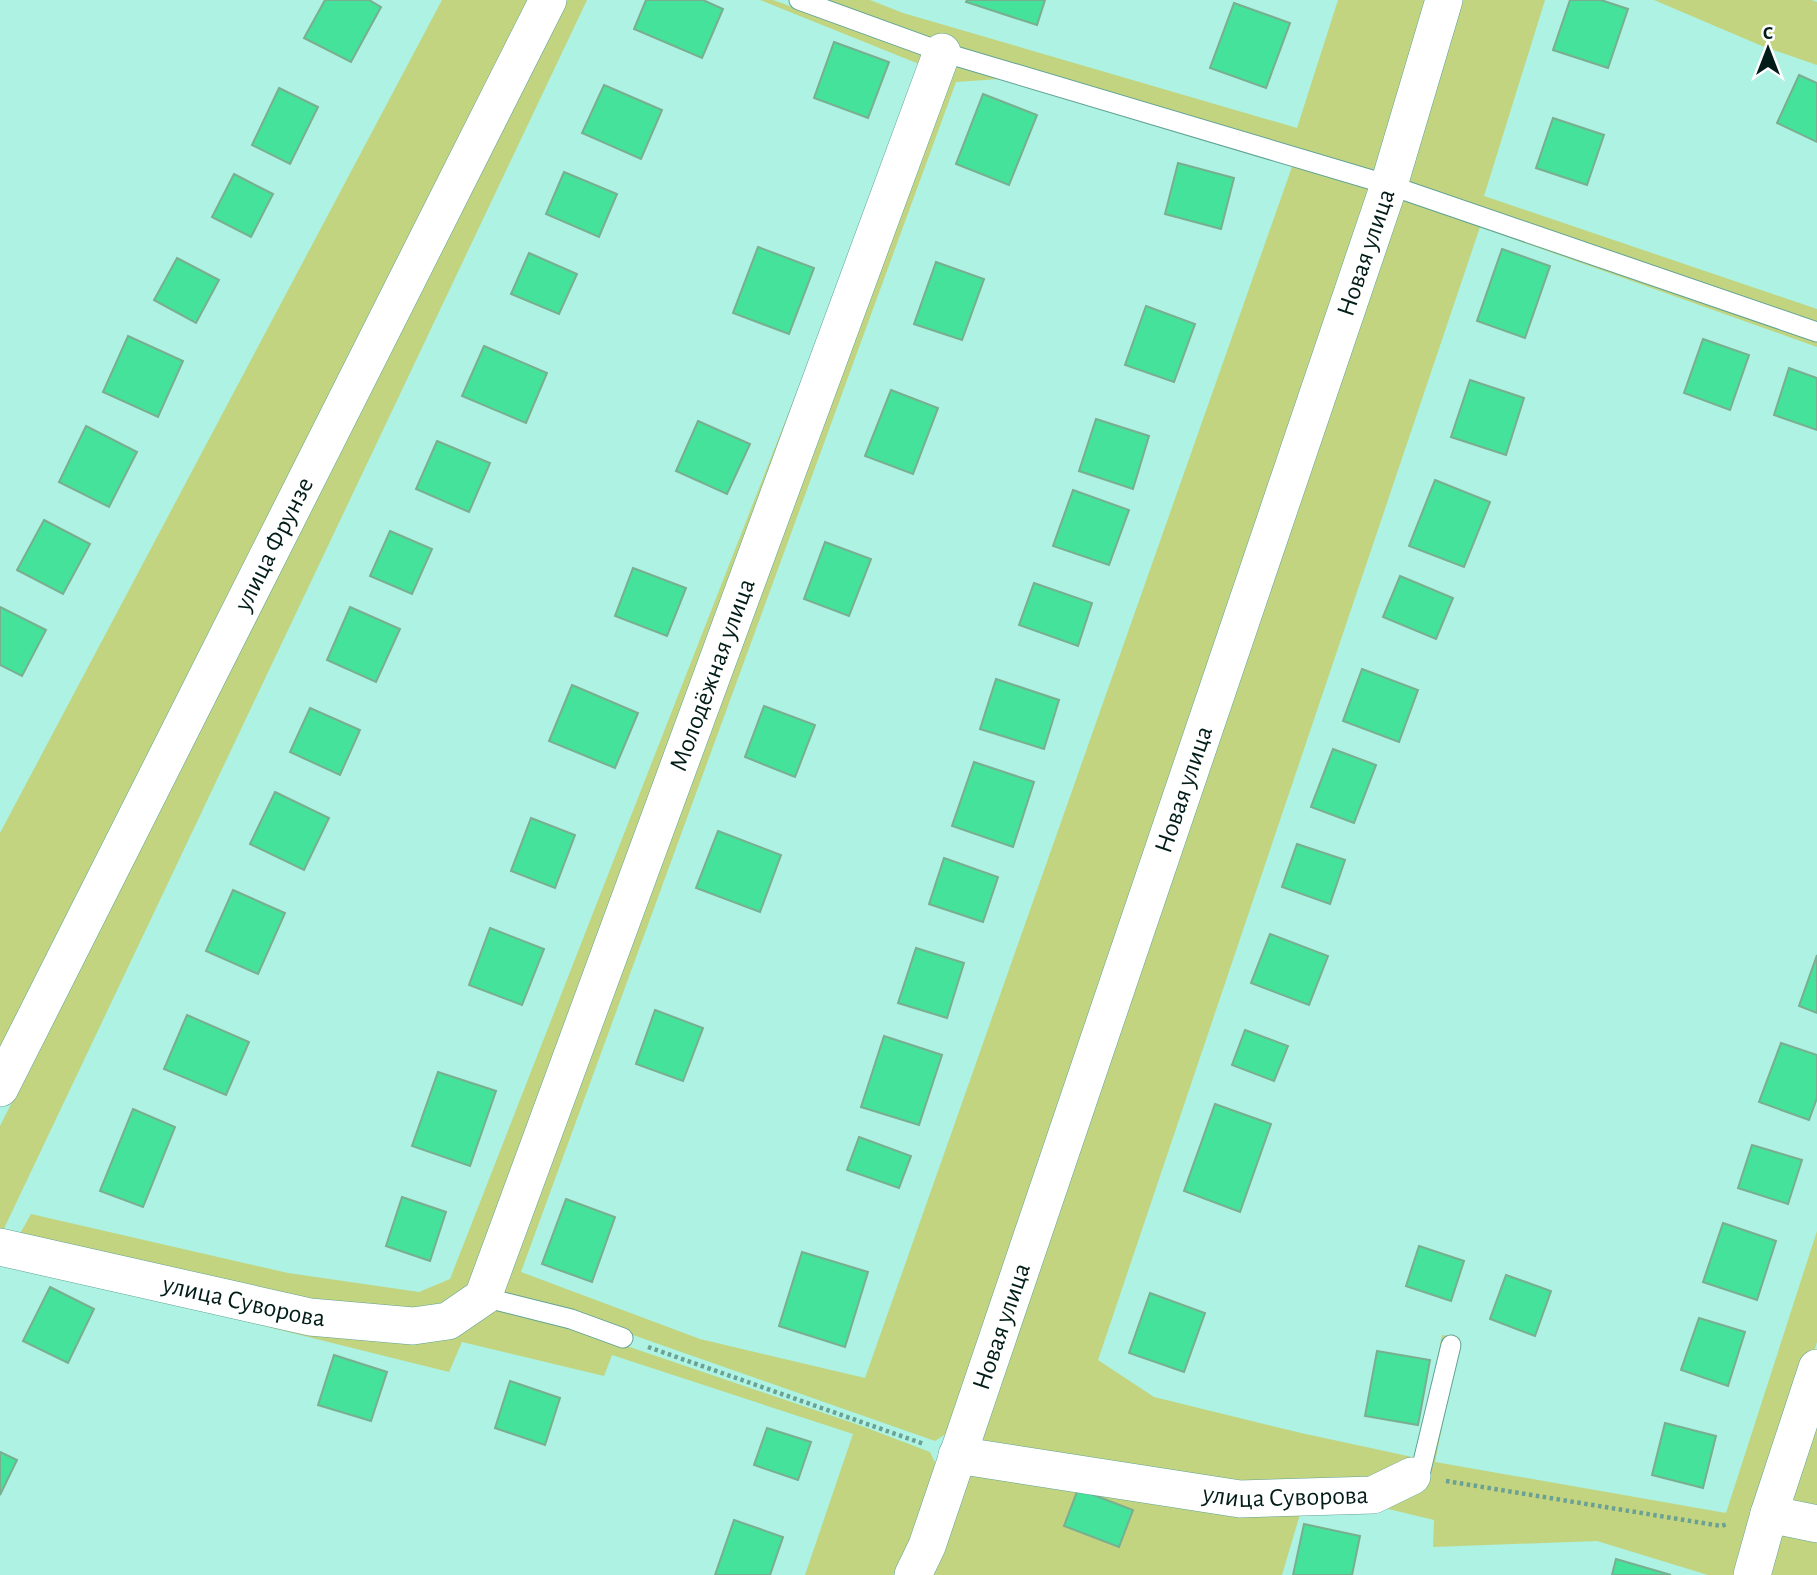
<svg xmlns="http://www.w3.org/2000/svg" width="1817" height="1575" font-family="'Alegreya Sans',sans-serif">
  <rect width="100%" height="100%" fill="#adf2e2"/>
  <!-- green -->
  <g fill="#c2d47f">
    <path d="M 442,0 L 531,0 L 0,1055 L 0,833 Z"/>
    <path d="M 566,0 L 587,0 L 0,1237 L 0,1126 Z"/>
    <path d="M 760,0 L 773,0 L 933,58 L 474,1291 L 444,1313 L 316,1306 L 17,1239 L 31,1214 L 288,1273 L 419,1292 L 450,1279 L 924,66 Z"/>
    <path d="M 825,0 L 870,0 L 903,13 L 1297,128 L 1338,0 L 1433,0 L 1381,175 L 945,44 Z"/>
    <path d="M 1454,0 L 1545,0 L 1484,196 L 1817,309 L 1817,324 L 1399,180 Z"/>
    <path d="M 1654,0 L 1812,0 L 1817,2 L 1817,65 L 1762,46 Z"/>
    <path d="M 949,65 L 999,79 L 956,82 L 521,1272 L 700,1339 L 865,1378 L 1293,164 L 1376,188 L 955,1428 L 935,1441 L 573,1314 L 498,1295 Z"/>
    <path d="M 1396,193 L 1817,339 L 1817,347 L 1480,227 L 1098,1360 L 1154,1397 L 1301,1433 L 1417,1458 L 1442,1335 L 1460,1338 L 1435,1462 L 1726,1513 L 1817,1231 L 1817,1342 L 1743,1575 L 1708,1575 L 1597,1541 L 1433,1547 L 1434,1520 L 1359,1502 L 1371,1487 L 1238,1491 L 971,1448 Z"/>
    <path d="M 2,1261 L 312,1323 L 485,1306 L 568,1326 L 859,1425 L 930,1452 L 939,1471 L 899,1575 L 805,1575 L 853,1434 L 612,1355 L 604,1376 L 462,1342 L 449,1372 Z"/>
    <path d="M 1817,1401 L 1817,1510 L 1783,1503 Z"/>
    <path d="M 967,1463 L 1303,1504 L 1282,1575 L 925,1575 Z"/>
    <path d="M 1779,1525 L 1817,1532 L 1817,1575 L 1764,1575 Z"/>
  </g>
  <!-- building -->
  <g fill="#44e29a" stroke="#79ae90" stroke-width="2">
    <path d="M 325,0 L 369,0 L 381,7 L 351,62 L 304,38 Z"/>
    <path d="M 646,0 L 703,0 L 723,9 L 702,58 L 634,29 Z"/>
    <path d="M 967,0 L 1045,0 L 1037,25 L 966,2 Z"/>
    <path d="M 1570,0 L 1601,0 L 1628,9 L 1608,68 L 1553,50 Z"/>
    <path d="M 1234,3 L 1290,23 L 1266,88 L 1210,68 Z"/>
    <path d="M 834,42 L 889,62 L 868,118 L 814,98 Z"/>
    <path d="M 1799,75 L 1817,83 L 1817,142 L 1777,123 Z"/>
    <path d="M 604,85 L 662,110 L 641,159 L 582,133 Z"/>
    <path d="M 279,88 L 318,107 L 290,164 L 252,145 Z"/>
    <path d="M 983,94 L 1037,115 L 1009,185 L 956,164 Z"/>
    <path d="M 1553,118 L 1604,135 L 1587,185 L 1536,168 Z"/>
    <path d="M 1178,163 L 1234,178 L 1221,229 L 1165,214 Z"/>
    <path d="M 564,172 L 617,194 L 599,237 L 546,214 Z"/>
    <path d="M 234,174 L 273,194 L 251,237 L 212,217 Z"/>
    <path d="M 758,247 L 814,268 L 789,334 L 733,313 Z"/>
    <path d="M 1502,249 L 1550,266 L 1525,338 L 1477,321 Z"/>
    <path d="M 529,253 L 577,274 L 559,314 L 511,294 Z"/>
    <path d="M 177,258 L 219,280 L 196,323 L 154,300 Z"/>
    <path d="M 936,262 L 984,279 L 962,340 L 914,324 Z"/>
    <path d="M 1146,306 L 1195,324 L 1174,382 L 1125,365 Z"/>
    <path d="M 128,336 L 183,361 L 158,417 L 103,392 Z"/>
    <path d="M 1703,339 L 1749,355 L 1730,410 L 1684,393 Z"/>
    <path d="M 484,346 L 547,373 L 526,423 L 462,396 Z"/>
    <path d="M 1789,368 L 1817,378 L 1817,430 L 1774,415 Z"/>
    <path d="M 1470,380 L 1524,398 L 1506,455 L 1451,437 Z"/>
    <path d="M 891,390 L 938,408 L 913,474 L 865,456 Z"/>
    <path d="M 1096,419 L 1149,436 L 1133,489 L 1079,471 Z"/>
    <path d="M 698,421 L 750,444 L 727,494 L 676,471 Z"/>
    <path d="M 86,426 L 137,452 L 109,507 L 59,482 Z"/>
    <path d="M 437,441 L 490,463 L 469,512 L 416,489 Z"/>
    <path d="M 1435,480 L 1490,502 L 1464,567 L 1409,546 Z"/>
    <path d="M 1073,490 L 1129,510 L 1109,565 L 1053,546 Z"/>
    <path d="M 44,520 L 90,544 L 63,594 L 17,570 Z"/>
    <path d="M 390,531 L 432,549 L 412,594 L 370,576 Z"/>
    <path d="M 825,542 L 871,559 L 849,616 L 804,599 Z"/>
    <path d="M 633,568 L 686,588 L 667,636 L 615,616 Z"/>
    <path d="M 1400,576 L 1453,598 L 1436,639 L 1383,617 Z"/>
    <path d="M 1034,583 L 1092,603 L 1078,646 L 1019,625 Z"/>
    <path d="M 0,607 L 46,630 L 22,676 L 0,665 Z"/>
    <path d="M 350,607 L 400,629 L 376,682 L 327,660 Z"/>
    <path d="M 1362,669 L 1418,690 L 1399,742 L 1343,721 Z"/>
    <path d="M 996,679 L 1059,700 L 1044,749 L 980,729 Z"/>
    <path d="M 572,685 L 638,713 L 615,768 L 549,741 Z"/>
    <path d="M 764,706 L 815,725 L 795,777 L 745,757 Z"/>
    <path d="M 310,708 L 360,730 L 340,775 L 290,752 Z"/>
    <path d="M 1333,749 L 1376,765 L 1354,823 L 1311,807 Z"/>
    <path d="M 974,762 L 1034,782 L 1013,847 L 952,826 Z"/>
    <path d="M 275,792 L 329,818 L 304,870 L 250,844 Z"/>
    <path d="M 531,818 L 575,835 L 555,888 L 511,871 Z"/>
    <path d="M 718,831 L 781,855 L 760,912 L 696,888 Z"/>
    <path d="M 1297,844 L 1345,860 L 1330,904 L 1282,887 Z"/>
    <path d="M 944,858 L 998,877 L 983,922 L 929,904 Z"/>
    <path d="M 233,890 L 285,913 L 258,974 L 206,951 Z"/>
    <path d="M 490,928 L 544,949 L 522,1005 L 469,985 Z"/>
    <path d="M 1270,934 L 1328,956 L 1309,1005 L 1251,983 Z"/>
    <path d="M 916,948 L 964,963 L 947,1018 L 898,1003 Z"/>
    <path d="M 1817,955 L 1817,1013 L 1799,1006 Z"/>
    <path d="M 655,1010 L 703,1028 L 683,1081 L 636,1064 Z"/>
    <path d="M 187,1015 L 249,1042 L 226,1095 L 164,1069 Z"/>
    <path d="M 1245,1030 L 1288,1046 L 1274,1081 L 1232,1065 Z"/>
    <path d="M 884,1036 L 942,1055 L 919,1125 L 861,1107 Z"/>
    <path d="M 1781,1043 L 1817,1055 L 1817,1098 L 1809,1120 L 1759,1102 Z"/>
    <path d="M 438,1072 L 496,1091 L 470,1166 L 412,1146 Z"/>
    <path d="M 1215,1104 L 1271,1124 L 1240,1212 L 1184,1191 Z"/>
    <path d="M 133,1109 L 175,1127 L 143,1207 L 100,1191 Z"/>
    <path d="M 859,1137 L 911,1156 L 899,1188 L 847,1170 Z"/>
    <path d="M 1752,1145 L 1802,1160 L 1788,1204 L 1738,1188 Z"/>
    <path d="M 402,1197 L 446,1212 L 430,1261 L 386,1246 Z"/>
    <path d="M 566,1199 L 615,1217 L 592,1282 L 542,1264 Z"/>
    <path d="M 1723,1223 L 1776,1241 L 1757,1300 L 1703,1282 Z"/>
    <path d="M 1419,1246 L 1464,1261 L 1451,1301 L 1406,1286 Z"/>
    <path d="M 802,1252 L 868,1272 L 845,1347 L 779,1326 Z"/>
    <path d="M 1506,1275 L 1551,1291 L 1535,1336 L 1490,1319 Z"/>
    <path d="M 50,1287 L 94,1309 L 68,1363 L 23,1341 Z"/>
    <path d="M 1150,1293 L 1205,1313 L 1184,1372 L 1129,1353 Z"/>
    <path d="M 1699,1318 L 1745,1332 L 1728,1386 L 1681,1370 Z"/>
    <path d="M 1377,1351 L 1430,1360 L 1418,1425 L 1365,1416 Z"/>
    <path d="M 334,1355 L 387,1372 L 371,1421 L 318,1405 Z"/>
    <path d="M 510,1381 L 560,1398 L 545,1445 L 495,1428 Z"/>
    <path d="M 1665,1423 L 1716,1436 L 1703,1488 L 1652,1475 Z"/>
    <path d="M 767,1428 L 811,1442 L 798,1480 L 754,1465 Z"/>
    <path d="M 0,1452 L 17,1460 L 0,1495 Z"/>
    <path d="M 1078,1489 L 1133,1510 L 1119,1547 L 1064,1526 Z"/>
    <path d="M 734,1520 L 783,1537 L 770,1575 L 715,1575 Z"/>
    <path d="M 1304,1524 L 1360,1536 L 1352,1575 L 1293,1575 Z"/>
    <path d="M 1616,1559 L 1671,1575 L 1612,1575 Z"/>
  </g>
  <g fill="none" stroke-linecap="round" stroke-linejoin="round">
    <!-- lane casing -->
    <g stroke="#61a395" stroke-width="21">
      <g id="lane">
        <path d="M 799,0 L 942,52 L 1389,185 L 1817,332"/>
        <path d="M 483,1297 L 571,1319 L 623,1338"/>
        <path d="M 1412,1476 L 1421,1470 L 1451,1345"/>
      </g>
    </g>
    <!-- street casing -->
    <g stroke="#61a395" stroke-width="38">
      <g id="street">
        <path id="s1" d="M 0,1088 L 548,0"/>
        <path id="s2" d="M 0,1247 L 310,1317 L 413,1326 L 448,1321 L 483,1297 L 942,52"/>
        <path id="s3" d="M 957,1455 L 1240,1499 L 1373,1495 L 1412,1476"/>
        <path d="M 1769,1514 L 1817,1524"/>
        <path id="s4" d="M 913,1575 L 927,1546 L 1389,185 L 1444,0"/>
        <path d="M 1752,1575 L 1769,1514 L 1817,1368"/>
      </g>
    </g>
    <!-- path -->
    <g stroke="#6ba094" stroke-width="4.5" stroke-dasharray="3.5 3.5" stroke-linecap="butt">
      <path d="M 648,1347 L 924,1444"/>
      <path d="M 1446,1481 L 1721,1526 L 1728,1524"/>
    </g>
    <!-- lane -->
    <use href="#lane" stroke="#fff" stroke-width="19"/>
    <!-- street -->
    <use href="#street" stroke="#fff" stroke-width="37"/>
  </g>
  <g text-anchor="middle" dominant-baseline="central" stroke-width="6" stroke-linejoin="round" paint-order="stroke">
    <!-- street labels -->
    <g font-size="26" fill="#021d18" stroke="#fff">
      <text stroke="none"><textPath href="#s4" startOffset="1398">Новая улица</textPath></text>
      <text stroke="none"><textPath href="#s1" startOffset="609">улица Фрунзе</textPath></text>
      <text stroke="none"><textPath href="#s2" startOffset="1162">Молодёжная улица</textPath></text>
      <text stroke="none"><textPath href="#s4" startOffset="831">Новая улица</textPath></text>
      <text stroke="none"><textPath href="#s2" startOffset="250">улица Суворова</textPath></text>
      <text stroke="none"><textPath href="#s4" startOffset="264">Новая улица</textPath></text>
      <text stroke="none"><textPath href="#s3" startOffset="332">улица Суворова</textPath></text>
    </g>
  </g>
  <!-- north arrow -->
  <g transform="translate(1768 49)" stroke="#ffffff" stroke-width="5" paint-order="stroke">
  <path d="M0-5L12 26L0 18L-12 26Z" fill="#021d18"/>
  <text y="-10" font-size="19" font-weight="bold" text-anchor="middle" fill="#021d18">С</text>
  </g>
</svg>
